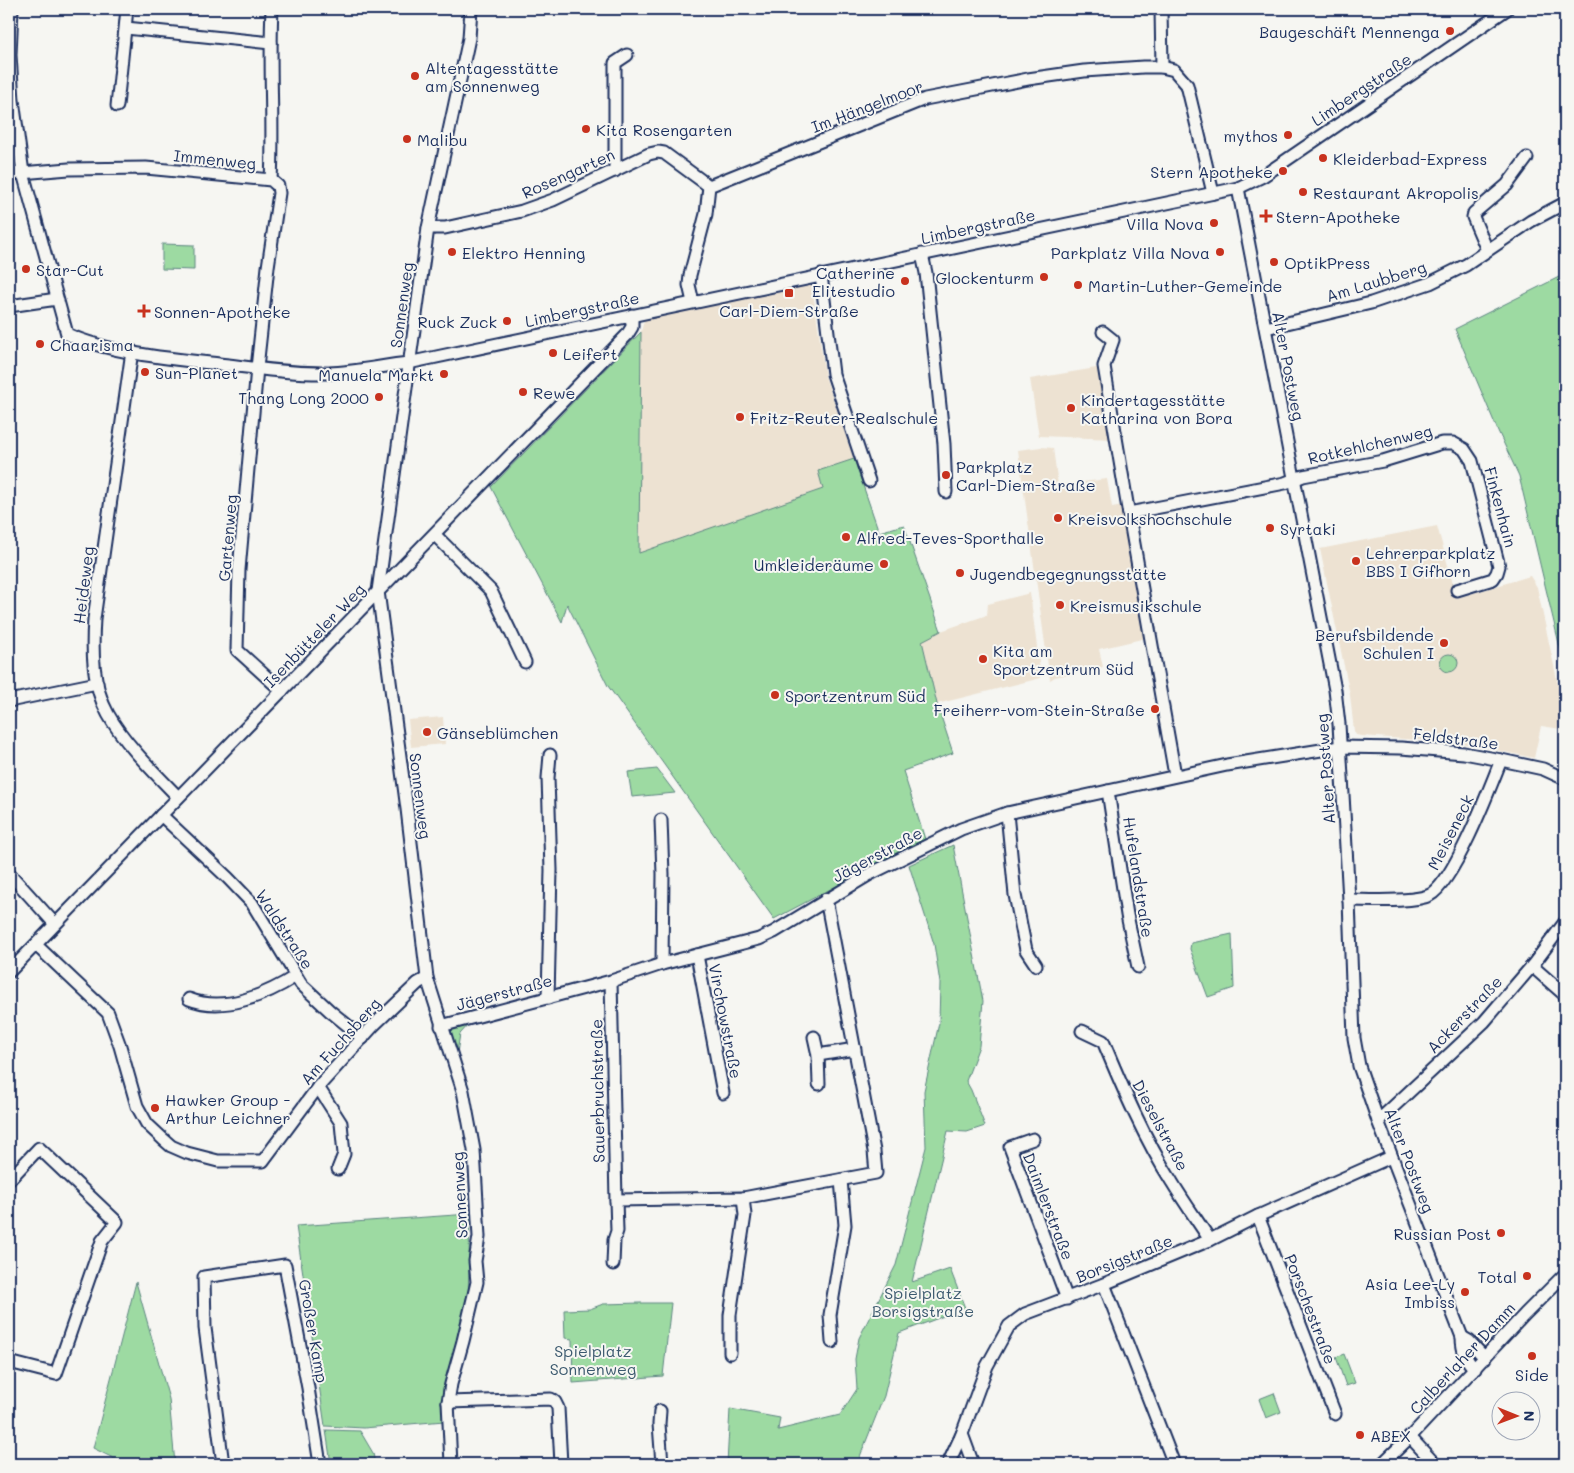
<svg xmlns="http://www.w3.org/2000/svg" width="1574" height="1473" font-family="Mali,sans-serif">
  <rect width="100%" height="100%" fill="#f6f6f2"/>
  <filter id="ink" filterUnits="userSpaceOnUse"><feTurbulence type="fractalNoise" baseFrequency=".02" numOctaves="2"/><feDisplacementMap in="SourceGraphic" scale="10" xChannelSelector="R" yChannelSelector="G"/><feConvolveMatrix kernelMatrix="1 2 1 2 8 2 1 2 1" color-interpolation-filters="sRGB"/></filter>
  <g filter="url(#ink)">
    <!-- built -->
    <g fill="#ede2d2">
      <path d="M 812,284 L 825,376 L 854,459 L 818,471 L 823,489 L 639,554 L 641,332 L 644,320 Z"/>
      <path d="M 1102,367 L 1114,439 L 1039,436 L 1030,379 Z"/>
      <path d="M 1041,447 L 1053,448 L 1058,485 L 1107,479 L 1112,507 L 1123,505 L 1146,638 L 1099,649 L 1103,667 L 1055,677 L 1050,680 L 1018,450 Z"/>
      <path d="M 1437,526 L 1457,598 L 1530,576 L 1537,587 L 1559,689 L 1561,729 L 1541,726 L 1534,758 L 1461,743 L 1362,736 L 1356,735 L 1354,731 L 1350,695 L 1320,549 Z"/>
      <path d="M 1030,593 L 1041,678 L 937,704 L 922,641 L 941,631 L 987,615 L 988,604 Z"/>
      <path d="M 443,717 L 445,744 L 411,747 L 408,720 Z"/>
    </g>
    <!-- green -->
    <g fill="#9ddaa2" stroke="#5c8480">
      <path d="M 162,244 L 194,245 L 194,270 L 162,269 Z"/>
      <path d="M 1565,274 L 1565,683 L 1561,652 L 1519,476 L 1498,431 L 1455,329 Z"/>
      <path d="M 641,332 L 639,553 L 823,489 L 818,471 L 854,459 L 879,532 L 904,525 L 941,631 L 922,641 L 937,704 L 953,753 L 903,771 L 925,839 L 774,919 L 608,686 L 567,604 L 562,622 L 491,487 Z"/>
      <circle cx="1449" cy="663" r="9"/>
      <path d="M 657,769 L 675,793 L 632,797 L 628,772 Z"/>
      <path d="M 953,845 L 983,1001 L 979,1046 L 966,1081 L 971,1090 L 985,1126 L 967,1132 L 948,1131 L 912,1282 L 950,1269 L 965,1308 L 899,1333 L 884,1396 L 857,1464 L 727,1464 L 730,1409 L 780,1418 L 778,1430 L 840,1415 L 857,1389 L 855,1359 L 859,1338 L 896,1265 L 926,1147 L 924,1091 L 939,1023 L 940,983 L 934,944 L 909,865 Z"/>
      <path d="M 1232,934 L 1234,988 L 1208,997 L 1190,949 L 1191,943 Z"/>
      <path d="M 469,1024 L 460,1034 L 457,1053 L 450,1031 L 453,1028 Z"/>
      <path d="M 470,1214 L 468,1303 L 443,1388 L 444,1421 L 364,1428 L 325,1426 L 296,1226 Z"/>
      <path d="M 136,1282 L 169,1399 L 175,1464 L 125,1464 L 93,1448 Z"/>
      <path d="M 640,1303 L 671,1303 L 663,1376 L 573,1383 L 572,1339 L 565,1338 L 564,1310 L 590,1309 L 603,1304 Z"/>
      <path d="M 1344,1354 L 1355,1383 L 1346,1386 L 1336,1357 Z"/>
      <path d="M 1274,1393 L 1281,1412 L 1266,1418 L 1259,1399 Z"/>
      <path d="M 326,1430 L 360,1431 L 373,1453 L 375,1464 L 331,1464 Z"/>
    </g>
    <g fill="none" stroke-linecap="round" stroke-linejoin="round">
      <!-- minor casing -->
      <g stroke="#1b2f5e" stroke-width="15">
        <g id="minor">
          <path d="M 12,9 L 10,55 L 13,100 L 23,173 L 67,334 C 108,353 173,359 219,364 C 255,368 293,374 329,373 C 355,372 382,366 408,363 L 1238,188 L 1263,176 L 1507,9"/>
          <path d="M 1161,9 L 1162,67"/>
          <path d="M 126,28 L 271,43"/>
          <path d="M 117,106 L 127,9"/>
          <path d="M 615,171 L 615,63 L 627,55"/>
          <path d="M 9,174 L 69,169 L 146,168 L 271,180 L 278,186 L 279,193 L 268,267 L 257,368 L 239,570 L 237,650 L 282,691"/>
          <path d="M 271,180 C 274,123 269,66 272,9"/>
          <path d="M 1238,188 L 1335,690 L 1339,724 L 1349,900 L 1354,1038 L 1359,1066 L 1378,1121 L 1462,1337 C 1462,1349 1466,1361 1475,1369"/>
          <path d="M 428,228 L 445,228 L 522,211 L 553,200 L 649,154 L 658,152 L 664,153 L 709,186"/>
          <path d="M 1487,250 L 1473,217 L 1474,213 L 1507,185 L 1527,158"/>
          <path d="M 922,254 L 926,273 L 944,444 L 946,492"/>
          <path d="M 821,275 L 833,374 L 869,481"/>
          <path d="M 693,302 L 689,285 L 690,275 L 706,214 L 709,186 L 925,99 L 1028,79 L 1084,71 L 1143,67 L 1162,67 L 1174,70 L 1187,85 L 1213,193"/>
          <path d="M 9,306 L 57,299"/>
          <path d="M 1266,328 L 1371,303 L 1430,283 L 1466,265 L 1531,221 L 1565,203"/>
          <path d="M 1103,332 L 1113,340 L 1104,366 L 1131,527 L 1175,775"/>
          <path d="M 132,351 L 94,619 C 92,650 92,685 108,714 C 124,743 155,773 178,797"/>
          <path d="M 1129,513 L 1285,483 L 1303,476 L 1383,461 L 1442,443 L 1453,443 L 1464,449 L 1472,461 L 1499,566 L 1497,573 L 1493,579 L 1457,590"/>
          <path d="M 435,535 L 491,591 L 525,662"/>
          <path d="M 9,701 L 97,683"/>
          <path d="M 1108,791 L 1127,915 L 1138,967"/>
          <path d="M 1007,813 L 1015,895 L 1026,950 L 1036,965"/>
          <path d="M 161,815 L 228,878 L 252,903 L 301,984 L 330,1011 L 363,1038"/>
          <path d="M 661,820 L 663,874 L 662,964"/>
          <path d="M 9,873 L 55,924"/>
          <path d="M 1349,900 C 1368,900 1414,903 1430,895 C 1454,882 1490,788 1501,760"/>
          <path d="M 36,945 L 108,1013 L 120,1046 L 137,1106 L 147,1124 L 163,1139 L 171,1146 L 187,1153 L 218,1161 L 263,1161 L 318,1087 L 374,1025 L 418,983 L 427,978"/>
          <path d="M 697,955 L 723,1093"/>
          <path d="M 1532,966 L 1565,995"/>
          <path d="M 9,972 L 627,335 L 632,327 L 632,315"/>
          <path d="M 611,981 L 616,1200 L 743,1198 L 876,1173 L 874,1151 L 826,899"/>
          <path d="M 548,998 L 551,870 L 548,778 L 550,755"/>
          <path d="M 189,999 C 224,1013 266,995 296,976"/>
          <path d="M 441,1026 L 611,981 L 662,964 L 759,939 L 774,932 L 870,874 L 961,829 L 1007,813 L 1227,765 L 1340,747 L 1401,748 L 1464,753 L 1501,760 L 1543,769 L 1565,779"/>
          <path d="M 1082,1031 L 1103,1041 C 1123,1089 1144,1138 1172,1182 C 1184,1202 1197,1220 1210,1240"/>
          <path d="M 814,1037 L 818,1055"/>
          <path d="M 819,1084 L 818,1055 L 855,1049"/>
          <path d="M 318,1087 L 341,1123 L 344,1154 L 338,1169"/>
          <path d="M 1378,1121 L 1484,1022 L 1532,966 L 1565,922"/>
          <path d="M 1033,1139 L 1010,1147 L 1067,1299"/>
          <path d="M 9,1180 L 39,1148 L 117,1222 L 102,1241 L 56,1374 L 9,1362"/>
          <path d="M 1258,1216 L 1335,1414"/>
          <path d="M 613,1264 L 614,1240 L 617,1231 L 616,1200"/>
          <path d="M 1104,1284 L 1174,1464"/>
          <path d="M 1462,1337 L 1469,1341 L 1485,1358"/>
          <path d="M 832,1342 L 830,1315 L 845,1225 L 841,1180"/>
          <path d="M 730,1353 L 730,1315 L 745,1215 L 743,1198"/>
          <path d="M 448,1402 L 551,1399 L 555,1402 L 558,1408 L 561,1464"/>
          <path d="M 660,1411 L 659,1424 L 662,1464"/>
          <path d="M 962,1434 L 973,1464"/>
          <path d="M 1410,1437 L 1435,1464"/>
          <path d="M 223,1464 L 205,1328 L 204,1277 L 285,1265 L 308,1388 L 320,1464"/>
          <path d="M 451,1464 L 448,1402 L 451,1384 L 463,1341 L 477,1282 L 475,1261 L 479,1237 L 474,1150 L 463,1091 L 427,978 L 407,809 L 378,591 L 428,228 L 469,38 L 471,9"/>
          <path d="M 948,1464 L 962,1434 L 987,1366 L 1009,1326 L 1025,1314 L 1104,1284 L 1210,1240 L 1258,1216 L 1391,1157"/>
          <path d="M 1382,1464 L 1410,1437 L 1525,1314 L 1565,1274"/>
        </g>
      </g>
      <!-- minor -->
      <use href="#minor" stroke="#f6f6f2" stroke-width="11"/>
    </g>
  </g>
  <!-- markers -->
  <g fill="#c8321e" stroke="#f6f6f2" stroke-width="2">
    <circle cx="1450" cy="31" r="5"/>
    <circle cx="415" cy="76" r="5"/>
    <circle cx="586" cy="129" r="5"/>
    <circle cx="1288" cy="135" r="5"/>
    <circle cx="407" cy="139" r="5"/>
    <circle cx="1323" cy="158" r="5"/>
    <circle cx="1283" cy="171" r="5"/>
    <circle cx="1303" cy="192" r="5"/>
    <path d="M1263.5 208.5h5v5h5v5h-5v5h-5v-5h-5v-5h5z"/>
    <circle cx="1214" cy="223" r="5"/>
    <circle cx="452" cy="252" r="5"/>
    <circle cx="1220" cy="252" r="5"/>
    <circle cx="1274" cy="262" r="5"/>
    <circle cx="26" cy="269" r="5"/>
    <circle cx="1044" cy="277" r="5"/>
    <circle cx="905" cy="281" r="5"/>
    <circle cx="1078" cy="285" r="5"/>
    <rect x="784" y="288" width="10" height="10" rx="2.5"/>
    <path d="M141.5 303.5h5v5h5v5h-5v5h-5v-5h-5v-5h5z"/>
    <circle cx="507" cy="321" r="5"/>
    <circle cx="40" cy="344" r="5"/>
    <circle cx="553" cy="353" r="5"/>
    <circle cx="145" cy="372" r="5"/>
    <circle cx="444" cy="374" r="5"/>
    <circle cx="523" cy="392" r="5"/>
    <circle cx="379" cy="397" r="5"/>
    <circle cx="1071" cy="408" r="5"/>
    <circle cx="740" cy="417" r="5"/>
    <circle cx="946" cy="475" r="5"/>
    <circle cx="1058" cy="518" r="5"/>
    <circle cx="1270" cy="528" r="5"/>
    <circle cx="846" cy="537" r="5"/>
    <circle cx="1356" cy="561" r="5"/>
    <circle cx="884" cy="564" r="5"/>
    <circle cx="960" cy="573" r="5"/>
    <circle cx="1060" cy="605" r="5"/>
    <circle cx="1444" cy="643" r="5"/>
    <circle cx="983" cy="659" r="5"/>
    <circle cx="775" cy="695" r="5"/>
    <circle cx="1155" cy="709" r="5"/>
    <circle cx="427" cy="732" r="5"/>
    <circle cx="155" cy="1108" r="5"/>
    <circle cx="1501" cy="1233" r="5"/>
    <circle cx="1527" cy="1276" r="5"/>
    <circle cx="1465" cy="1292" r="5"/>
    <circle cx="1532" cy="1356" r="5"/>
    <circle cx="1360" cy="1435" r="5"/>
  </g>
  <g text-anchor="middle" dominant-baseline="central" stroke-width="4" stroke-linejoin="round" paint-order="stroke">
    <!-- poi labels -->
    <g font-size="16" fill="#1b2f5e" stroke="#f6f6f2" text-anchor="start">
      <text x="1440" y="31" text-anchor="end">Baugeschäft Mennenga</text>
      <text x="425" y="67">Altentagesstätte<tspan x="425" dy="18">am Sonnenweg</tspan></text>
      <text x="596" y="129">Kita Rosengarten</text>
      <text x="1278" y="135" text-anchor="end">mythos</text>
      <text x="417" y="139">Malibu</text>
      <text x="1333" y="158">Kleiderbad-Express</text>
      <text x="1273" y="171" text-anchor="end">Stern Apotheke</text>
      <text x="1313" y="192">Restaurant Akropolis</text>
      <text x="1276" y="216">Stern-Apotheke</text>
      <text x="1204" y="223" text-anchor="end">Villa Nova</text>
      <text x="462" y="252">Elektro Henning</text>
      <text x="1210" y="252" text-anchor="end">Parkplatz Villa Nova</text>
      <text x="1284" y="262">OptikPress</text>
      <text x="36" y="269">Star-Cut</text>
      <text x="895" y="272" text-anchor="end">Catherine<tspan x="895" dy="18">Elitestudio</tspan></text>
      <text x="1034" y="277" text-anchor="end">Glockenturm</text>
      <text x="1088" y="285">Martin-Luther-Gemeinde</text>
      <text x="789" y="310" text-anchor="middle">Carl-Diem-Straße</text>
      <text x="154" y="311">Sonnen-Apotheke</text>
      <text x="497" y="321" text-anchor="end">Ruck Zuck</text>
      <text x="50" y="344">Chaarisma</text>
      <text x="563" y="353">Leifert</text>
      <text x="155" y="372">Sun-Planet</text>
      <text x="434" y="374" text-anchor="end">Manuela Markt</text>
      <text x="533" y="392">Rewe</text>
      <text x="369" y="397" text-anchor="end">Thang Long 2000</text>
      <text x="1081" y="399">Kindertagesstätte<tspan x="1081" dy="18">Katharina von Bora</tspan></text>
      <text x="750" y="417">Fritz-Reuter-Realschule</text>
      <text x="956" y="466">Parkplatz<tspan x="956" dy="18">Carl-Diem-Straße</tspan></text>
      <text x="1068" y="518">Kreisvolkshochschule</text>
      <text x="1280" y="528">Syrtaki</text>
      <text x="856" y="537">Alfred-Teves-Sporthalle</text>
      <text x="1366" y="552">Lehrerparkplatz<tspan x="1366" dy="18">BBS I Gifhorn</tspan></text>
      <text x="874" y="564" text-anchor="end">Umkleideräume</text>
      <text x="970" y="573">Jugendbegegnungsstätte</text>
      <text x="1070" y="605">Kreismusikschule</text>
      <text x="1434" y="634" text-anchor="end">Berufsbildende<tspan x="1434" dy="18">Schulen I</tspan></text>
      <text x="993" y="650">Kita am<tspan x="993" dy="18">Sportzentrum Süd</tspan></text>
      <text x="785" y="695">Sportzentrum Süd</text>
      <text x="1145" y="709" text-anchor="end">Freiherr-vom-Stein-Straße</text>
      <text x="437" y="732">Gänseblümchen</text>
      <text x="165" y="1099">Hawker Group -<tspan x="165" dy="18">Arthur Leichner</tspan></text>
      <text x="1491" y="1233" text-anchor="end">Russian Post</text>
      <text x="1517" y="1276" text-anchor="end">Total</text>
      <text x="1455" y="1283" text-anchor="end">Asia Lee-Ly<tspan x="1455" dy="18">Imbiss</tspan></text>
      <text x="1532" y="1374" text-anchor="middle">Side</text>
      <text x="1370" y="1435">ABEX</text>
    </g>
    <!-- street labels -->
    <g font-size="16" fill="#1b2f5e" stroke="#f6f6f2">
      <text transform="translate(1361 89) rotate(-34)">Limbergstraße</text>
      <text transform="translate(867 106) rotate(-21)">Im Hängelmoor</text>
      <text transform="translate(215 159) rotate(6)">Immenweg</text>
      <text transform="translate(568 173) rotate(-24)">Rosengarten</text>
      <text transform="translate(978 226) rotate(-12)">Limbergstraße</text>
      <text transform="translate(1376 281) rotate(-17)">Am Laubberg</text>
      <text transform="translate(401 305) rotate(-82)">Sonnenweg</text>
      <text transform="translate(582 309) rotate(-12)">Limbergstraße</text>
      <text transform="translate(1289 366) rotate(79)">Alter Postweg</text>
      <text transform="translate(1370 444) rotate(-13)">Rotkehlchenweg</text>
      <text transform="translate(1501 507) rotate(75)">Finkenhain</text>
      <text transform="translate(227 538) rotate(-85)">Gartenweg</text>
      <text transform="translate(83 585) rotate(-83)">Heideweg</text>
      <text transform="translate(314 635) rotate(-46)">Isenbütteler Weg</text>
      <text transform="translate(1456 738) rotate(7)">Feldstraße</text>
      <text transform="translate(1325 769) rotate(-94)">Alter Postweg</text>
      <text transform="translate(421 796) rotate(83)">Sonnenweg</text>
      <text transform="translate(1450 832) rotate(-63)">Meiseneck</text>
      <text transform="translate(877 854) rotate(-28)">Jägerstraße</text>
      <text transform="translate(1139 877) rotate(81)">Hufelandstraße</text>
      <text transform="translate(285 929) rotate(57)">Waldstraße</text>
      <text transform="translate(504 992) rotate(-15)">Jägerstraße</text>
      <text transform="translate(1464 1014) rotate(-46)">Ackerstraße</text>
      <text transform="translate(726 1021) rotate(79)">Virchowstraße</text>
      <text transform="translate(340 1041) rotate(-48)">Am Fuchsberg</text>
      <text transform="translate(597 1091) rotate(-91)">Sauerbruchstraße</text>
      <text transform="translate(1161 1125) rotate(62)">Dieselstraße</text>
      <text transform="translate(1410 1160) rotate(69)">Alter Postweg</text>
      <text transform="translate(459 1195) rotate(-93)">Sonnenweg</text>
      <text transform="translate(1049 1206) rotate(69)">Daimlerstraße</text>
      <text transform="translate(1124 1258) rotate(-22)">Borsigstraße</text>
      <text transform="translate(1311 1309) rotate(69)">Porschestraße</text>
      <text transform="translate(314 1331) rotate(80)">Großer Kamp</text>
      <text transform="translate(1462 1358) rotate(-47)">Calberlaher Damm</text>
    </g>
    <!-- park labels -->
    <g font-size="16" fill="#3c5a6f" stroke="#f6f6f2">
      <text x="923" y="1292">Spielplatz<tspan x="923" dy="18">Borsigstraße</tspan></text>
      <text x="593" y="1350">Spielplatz<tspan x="593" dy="18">Sonnenweg</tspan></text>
    </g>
  </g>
  <!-- margin -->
  <rect width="1574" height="1473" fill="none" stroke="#f6f6f2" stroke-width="30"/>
  <rect x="15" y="15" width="1544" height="1443" fill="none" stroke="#1b2f5e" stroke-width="2" filter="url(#ink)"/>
  <!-- north arrow -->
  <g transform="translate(1516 1416) rotate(91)"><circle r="24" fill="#f6f6f2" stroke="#9ea6b7"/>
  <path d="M0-4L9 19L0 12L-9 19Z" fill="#c8321e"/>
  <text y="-8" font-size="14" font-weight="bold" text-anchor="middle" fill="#1b2f5e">N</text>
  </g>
</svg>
